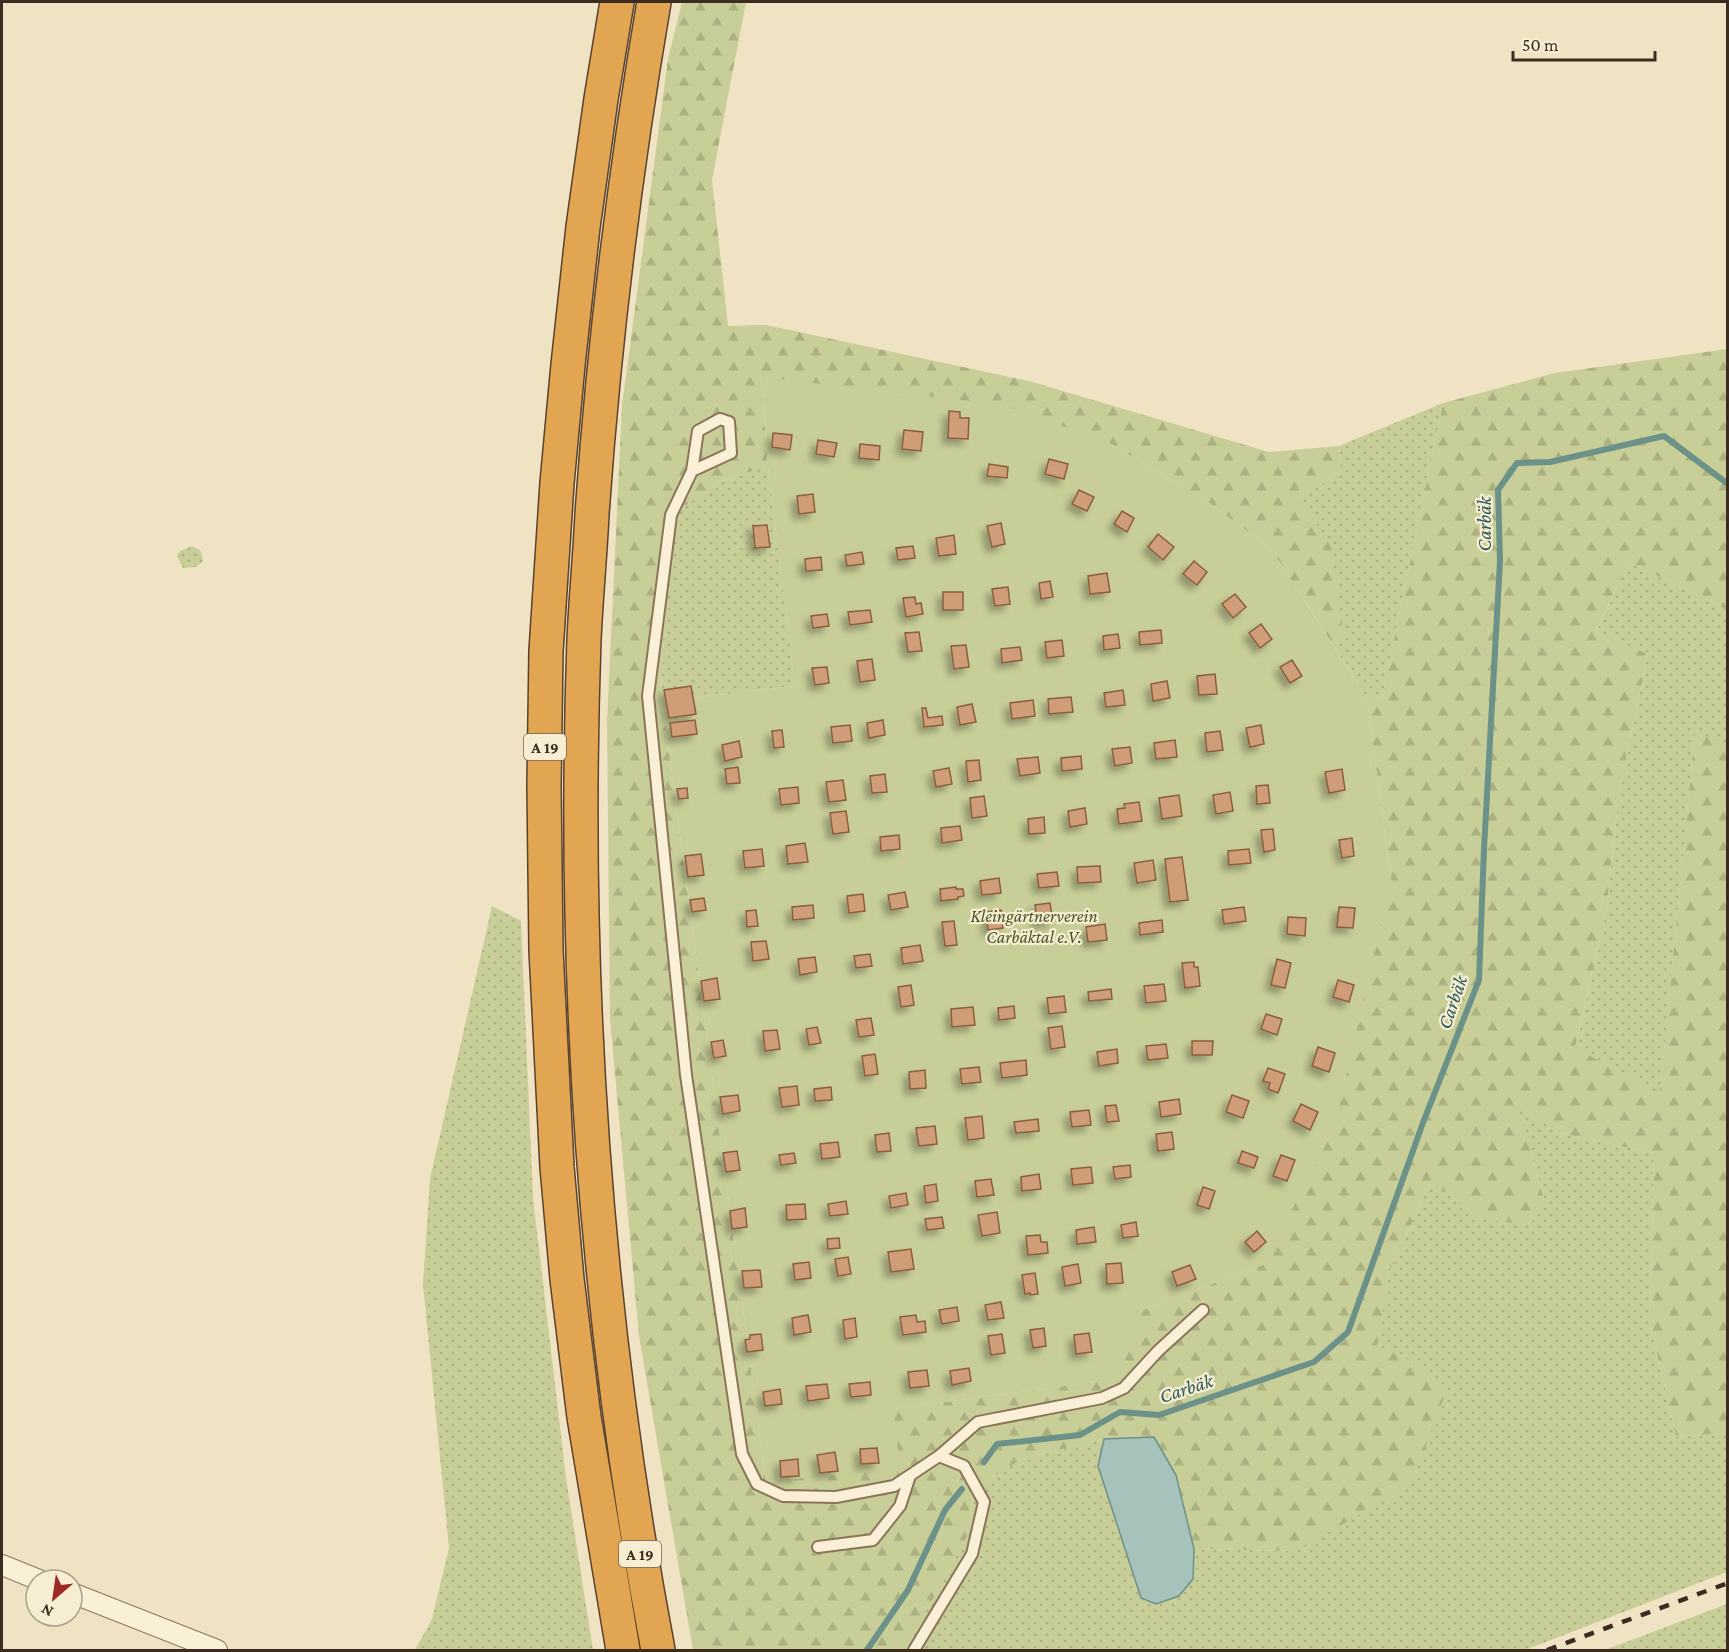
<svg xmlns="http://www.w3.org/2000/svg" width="1729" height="1652" font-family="'Crimson Pro',serif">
  <defs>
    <pattern id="grass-dots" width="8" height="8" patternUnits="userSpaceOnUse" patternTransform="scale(1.5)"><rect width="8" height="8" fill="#c7ce97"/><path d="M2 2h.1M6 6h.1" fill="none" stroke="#acb182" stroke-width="1.8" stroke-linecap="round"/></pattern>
    <pattern id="forest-firs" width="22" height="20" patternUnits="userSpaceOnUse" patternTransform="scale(1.5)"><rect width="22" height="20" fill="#c7ce97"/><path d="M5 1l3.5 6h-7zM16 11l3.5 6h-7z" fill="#acb182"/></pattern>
    <filter id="shadow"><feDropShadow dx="-5.5" dy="5.5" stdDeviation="3" flood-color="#0004"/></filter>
  </defs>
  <rect width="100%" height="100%" fill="#f0e3c3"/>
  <!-- grass -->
  <g fill="url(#grass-dots)">
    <path d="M 1443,403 L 1382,697 L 1367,699 L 1333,645 L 1344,639 L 1297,500 L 1341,471 L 1339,446 Z"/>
    <path d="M 768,466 L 795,686 L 693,698 L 691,686 L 661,691 L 671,515 L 722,481 Z"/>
    <path d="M 192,546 L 201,551 L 203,561 L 196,567 L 183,568 L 177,556 L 180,551 Z"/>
    <path d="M 1629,562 L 1727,610 L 1727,747 L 1695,733 L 1660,1093 L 1575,1049 L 1606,913 L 1619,792 L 1648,654 L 1596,632 Z"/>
    <path d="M 492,906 L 521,921 L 533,1198 L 566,1478 L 593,1650 L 415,1650 L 432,1619 L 449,1548 L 423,1284 L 430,1179 Z"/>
    <path d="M 1516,1104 L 1559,1133 L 1654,1153 L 1650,1322 L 1676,1437 L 1727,1433 L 1727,1572 L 1525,1650 L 905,1650 L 972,1527 L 971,1490 L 1024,1458 L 1104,1439 L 1098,1466 L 1141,1598 L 1193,1579 L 1194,1549 L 1294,1551 L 1402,1355 L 1376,1348 L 1389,1272 L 1431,1181 L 1480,1219 L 1544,1197 Z"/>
    <path d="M 1727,1604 L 1727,1650 L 1605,1650 Z"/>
  </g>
  <!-- forest -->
  <path fill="url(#forest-firs)" d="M 682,2 L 746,2 L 712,180 L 728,326 L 766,325 L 1029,381 L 1269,452 L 1339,446 L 1341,471 L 1297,500 L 1331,543 L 1344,640 L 1333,645 L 1272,550 L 1204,499 L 1109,443 L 761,378 L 768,466 L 722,481 L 671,515 L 661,691 L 766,1482 L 893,1409 L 1117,1379 L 1143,1310 L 1263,1265 L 1391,880 L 1367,699 L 1382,697 L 1443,403 L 1555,373 L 1727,349 L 1727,610 L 1629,562 L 1596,631 L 1648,654 L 1619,792 L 1606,913 L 1575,1048 L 1660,1092 L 1695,732 L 1728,747 L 1727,1433 L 1676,1437 L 1650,1322 L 1654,1153 L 1559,1133 L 1517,1105 L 1544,1198 L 1531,1225 L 1480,1219 L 1431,1181 L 1389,1272 L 1377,1347 L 1402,1355 L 1447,1390 L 1410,1487 L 1294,1551 L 1194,1549 L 1176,1475 L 1154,1437 L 1104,1439 L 1024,1458 L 971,1490 L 972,1527 L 905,1650 L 693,1650 L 639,1336 L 610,1019 L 607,722 L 622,406 L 668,59 Z"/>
  <!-- garden -->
  <path fill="#c7ce97" d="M 761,377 L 1004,405 L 1109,443 L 1204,499 L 1272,550 L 1367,699 L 1391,880 L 1334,1129 L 1263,1265 L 1143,1310 L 1118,1379 L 893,1409 L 900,1468 L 766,1482 L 661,691 L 691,686 L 693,698 L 795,686 L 768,466 Z"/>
  <!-- water -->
  <path fill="#a6c2bb" stroke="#6c9189" stroke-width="1.5" d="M 1154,1437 L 1176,1475 L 1194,1549 L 1193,1579 L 1179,1596 L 1156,1604 L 1141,1598 L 1098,1466 L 1104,1439 Z"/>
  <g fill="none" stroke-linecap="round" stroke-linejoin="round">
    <!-- stream -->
    <g stroke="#6c9189" stroke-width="6">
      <path d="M 984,1462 L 997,1444 L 1080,1435 L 1120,1412 L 1159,1415 L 1314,1362 L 1348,1332 L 1424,1120 L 1479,980 L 1484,849 L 1500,561 L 1498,490 L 1517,463 L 1550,462 L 1664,436 L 1728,484"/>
      <path d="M 867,1650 L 908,1590 L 945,1510 L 962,1489"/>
    </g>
  </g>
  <!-- building -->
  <g fill="#cf9e78" stroke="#8b5e3e" stroke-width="1.5" filter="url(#shadow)">
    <path d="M 949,411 L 960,412 L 960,418 L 969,418 L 968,439 L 948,438 Z"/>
    <path d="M 904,430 L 923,432 L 921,451 L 902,449 Z"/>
    <path d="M 773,433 L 792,435 L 790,450 L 772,447 Z"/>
    <path d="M 818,440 L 837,443 L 834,457 L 816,454 Z"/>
    <path d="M 860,444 L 880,446 L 879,460 L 859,458 Z"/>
    <path d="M 1049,459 L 1068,464 L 1064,479 L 1045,474 Z"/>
    <path d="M 989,464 L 1008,467 L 1007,478 L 987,476 Z"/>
    <path d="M 1079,490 L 1094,497 L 1087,511 L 1072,504 Z"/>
    <path d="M 813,494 L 815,512 L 799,514 L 797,496 Z"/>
    <path d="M 1122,511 L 1134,518 L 1127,532 L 1114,524 Z"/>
    <path d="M 1001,523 L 1005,544 L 992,547 L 987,526 Z"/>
    <path d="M 767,525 L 770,547 L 755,548 L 753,526 Z"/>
    <path d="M 1158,534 L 1174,547 L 1163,560 L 1148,547 Z"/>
    <path d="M 954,535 L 956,554 L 939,556 L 936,538 Z"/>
    <path d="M 913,546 L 915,558 L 898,560 L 896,548 Z"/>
    <path d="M 862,552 L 864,564 L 847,566 L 845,555 Z"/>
    <path d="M 821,557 L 822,570 L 806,571 L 805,559 Z"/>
    <path d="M 1194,561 L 1207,572 L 1197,585 L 1183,574 Z"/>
    <path d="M 1107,573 L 1110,592 L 1090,594 L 1088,576 Z"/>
    <path d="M 1050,581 L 1053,597 L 1041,599 L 1039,583 Z"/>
    <path d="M 1008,587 L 1010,604 L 995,606 L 992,589 Z"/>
    <rect x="943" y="592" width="20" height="18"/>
    <path d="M 1235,594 L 1246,607 L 1233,618 L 1222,604 Z"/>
    <path d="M 915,597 L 916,604 L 921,603 L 923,614 L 906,617 L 903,598 Z"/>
    <path d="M 870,610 L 872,622 L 850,625 L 848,612 Z"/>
    <path d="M 827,614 L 829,626 L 813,628 L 811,616 Z"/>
    <path d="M 1261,624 L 1272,639 L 1260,648 L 1249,633 Z"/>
    <path d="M 1161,630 L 1162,643 L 1140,645 L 1139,632 Z"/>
    <path d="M 919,632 L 922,651 L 908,652 L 905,633 Z"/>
    <path d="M 1118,634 L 1120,648 L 1104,650 L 1103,636 Z"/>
    <path d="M 1062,640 L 1064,656 L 1047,658 L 1045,642 Z"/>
    <path d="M 966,645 L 969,667 L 954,669 L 951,646 Z"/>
    <path d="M 1020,647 L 1022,660 L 1002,663 L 1001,649 Z"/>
    <path d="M 872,659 L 875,680 L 860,682 L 857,661 Z"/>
    <path d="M 1292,660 L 1302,676 L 1290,683 L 1280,667 Z"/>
    <path d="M 827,667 L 829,683 L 815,685 L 812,668 Z"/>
    <path d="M 1215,674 L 1217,694 L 1199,695 L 1197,676 Z"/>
    <path d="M 1167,681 L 1170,698 L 1153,701 L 1151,684 Z"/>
    <path d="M 691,686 L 696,714 L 669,718 L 664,690 Z"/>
    <path d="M 1123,690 L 1125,705 L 1106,707 L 1104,693 Z"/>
    <path d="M 1071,697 L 1073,712 L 1049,714 L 1048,699 Z"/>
    <path d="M 1033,700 L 1035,716 L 1012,719 L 1010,703 Z"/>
    <path d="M 972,704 L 976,722 L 960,725 L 957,707 Z"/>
    <path d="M 922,708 L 926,708 L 928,718 L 942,716 L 943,725 L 924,727 Z"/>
    <path d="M 695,720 L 697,734 L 672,737 L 670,723 Z"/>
    <path d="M 883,720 L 885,735 L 869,738 L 867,723 Z"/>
    <path d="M 850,725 L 852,741 L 833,743 L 831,727 Z"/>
    <path d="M 1261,725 L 1264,744 L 1250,747 L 1246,728 Z"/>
    <path d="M 782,730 L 784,747 L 774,748 L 772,731 Z"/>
    <path d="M 1220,731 L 1223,750 L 1207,752 L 1205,733 Z"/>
    <path d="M 1175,740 L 1177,757 L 1156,759 L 1154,743 Z"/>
    <path d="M 739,741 L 742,757 L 725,761 L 722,745 Z"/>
    <path d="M 1130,747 L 1132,763 L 1115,766 L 1112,749 Z"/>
    <path d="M 1081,756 L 1082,769 L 1062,771 L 1061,758 Z"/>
    <path d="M 1038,757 L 1040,773 L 1020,776 L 1017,759 Z"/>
    <path d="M 979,760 L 981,780 L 968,782 L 966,761 Z"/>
    <path d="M 738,767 L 740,783 L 727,784 L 725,769 Z"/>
    <path d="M 949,768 L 952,784 L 936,787 L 933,771 Z"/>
    <path d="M 1342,769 L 1345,790 L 1329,793 L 1325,772 Z"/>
    <path d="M 885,774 L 887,792 L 872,793 L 870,776 Z"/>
    <path d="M 843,780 L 846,800 L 829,802 L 826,782 Z"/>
    <path d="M 1268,785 L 1270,803 L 1257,804 L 1256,786 Z"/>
    <path d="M 798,787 L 799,803 L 781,805 L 779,789 Z"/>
    <path d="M 687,788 L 688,798 L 679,799 L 677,789 Z"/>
    <path d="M 1230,792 L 1233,811 L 1216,814 L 1213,795 Z"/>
    <path d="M 1179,795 L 1182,816 L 1162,819 L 1159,798 Z"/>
    <path d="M 984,796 L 987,816 L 972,818 L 970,798 Z"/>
    <path d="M 1139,802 L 1142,821 L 1119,824 L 1117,809 L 1125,808 L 1124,804 Z"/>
    <path d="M 1085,808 L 1087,824 L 1070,827 L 1068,811 Z"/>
    <path d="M 846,811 L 849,832 L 833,834 L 830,813 Z"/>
    <path d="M 1044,817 L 1045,833 L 1029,834 L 1028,819 Z"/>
    <path d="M 960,826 L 962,840 L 942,843 L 941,828 Z"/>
    <path d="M 1273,829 L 1275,850 L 1264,852 L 1261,830 Z"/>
    <path d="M 899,835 L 900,849 L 881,851 L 880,837 Z"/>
    <path d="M 1352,838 L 1354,856 L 1342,858 L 1339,840 Z"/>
    <path d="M 805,843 L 808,862 L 788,864 L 786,846 Z"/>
    <path d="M 762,849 L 764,866 L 745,868 L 743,851 Z"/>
    <path d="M 1249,849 L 1251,863 L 1229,865 L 1228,851 Z"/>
    <path d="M 701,854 L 704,875 L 688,877 L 685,856 Z"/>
    <path d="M 1182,857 L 1188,900 L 1170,902 L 1165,859 Z"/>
    <path d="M 1153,860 L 1156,880 L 1137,883 L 1134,863 Z"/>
    <path d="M 1100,866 L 1101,882 L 1078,883 L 1077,867 Z"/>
    <path d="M 1057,872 L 1059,886 L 1039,888 L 1037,874 Z"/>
    <path d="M 999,878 L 1001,893 L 982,895 L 980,881 Z"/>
    <path d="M 956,887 L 956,889 L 963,889 L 964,896 L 958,897 L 958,899 L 941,901 L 940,889 Z"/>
    <path d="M 905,892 L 908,907 L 891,910 L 888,895 Z"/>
    <path d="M 863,894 L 865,911 L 849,913 L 847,896 Z"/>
    <path d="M 704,898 L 706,910 L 692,912 L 690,900 Z"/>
    <path d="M 1050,903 L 1053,921 L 1038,923 L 1035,905 Z"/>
    <path d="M 813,905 L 814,918 L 793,920 L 792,907 Z"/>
    <path d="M 1244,907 L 1246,921 L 1224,924 L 1222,910 Z"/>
    <path d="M 1339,907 L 1355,908 L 1353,928 L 1337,927 Z"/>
    <path d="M 756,910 L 758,926 L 747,927 L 746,911 Z"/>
    <path d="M 1001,910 L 1003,928 L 988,930 L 986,912 Z"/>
    <path d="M 1288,917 L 1306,918 L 1305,936 L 1287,934 Z"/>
    <path d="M 1162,920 L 1163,932 L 1140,935 L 1139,923 Z"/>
    <path d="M 954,921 L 957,945 L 945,946 L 942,922 Z"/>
    <path d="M 1105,924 L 1107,940 L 1088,942 L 1086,927 Z"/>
    <path d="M 766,941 L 769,959 L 753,961 L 751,942 Z"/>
    <path d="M 920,945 L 923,961 L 903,964 L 901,948 Z"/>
    <path d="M 870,954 L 872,966 L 856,968 L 854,956 Z"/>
    <path d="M 815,957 L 817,972 L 800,975 L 798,959 Z"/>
    <path d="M 1277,959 L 1291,963 L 1285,988 L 1271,985 Z"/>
    <path d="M 1194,962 L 1194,967 L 1198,967 L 1200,986 L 1185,988 L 1182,963 Z"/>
    <path d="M 717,978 L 720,999 L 704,1001 L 701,981 Z"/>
    <path d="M 1338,980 L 1354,985 L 1349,1002 L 1333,997 Z"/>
    <path d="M 1164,984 L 1166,1001 L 1146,1003 L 1144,986 Z"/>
    <path d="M 911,985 L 914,1005 L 901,1007 L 898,987 Z"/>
    <path d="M 1111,989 L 1112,999 L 1089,1001 L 1088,992 Z"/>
    <path d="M 1064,996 L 1066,1012 L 1049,1014 L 1047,998 Z"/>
    <path d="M 1014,1006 L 1015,1018 L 999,1020 L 998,1008 Z"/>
    <path d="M 973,1007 L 975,1025 L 952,1027 L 951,1009 Z"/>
    <path d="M 1266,1014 L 1282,1019 L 1277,1035 L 1261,1029 Z"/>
    <path d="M 871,1018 L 874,1035 L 859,1037 L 856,1020 Z"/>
    <path d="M 1062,1026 L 1065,1047 L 1051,1049 L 1048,1028 Z"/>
    <path d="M 817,1027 L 821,1043 L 809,1045 L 806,1029 Z"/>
    <path d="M 777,1030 L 780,1049 L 765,1051 L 763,1031 Z"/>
    <path d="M 723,1040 L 726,1056 L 714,1058 L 711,1042 Z"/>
    <path d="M 1192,1041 L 1213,1041 L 1212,1055 L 1192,1055 Z"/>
    <path d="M 1166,1044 L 1168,1058 L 1148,1060 L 1146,1046 Z"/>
    <path d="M 1318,1047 L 1335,1053 L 1329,1072 L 1312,1066 Z"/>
    <path d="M 1117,1049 L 1118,1063 L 1099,1066 L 1097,1052 Z"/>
    <path d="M 875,1054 L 878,1074 L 865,1076 L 862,1056 Z"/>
    <path d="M 1026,1060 L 1027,1075 L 1002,1078 L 1000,1063 Z"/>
    <path d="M 979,1067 L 981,1082 L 962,1084 L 960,1069 Z"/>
    <path d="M 1268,1068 L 1285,1074 L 1278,1093 L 1268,1089 L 1270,1083 L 1263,1081 Z"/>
    <path d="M 925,1070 L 926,1088 L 910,1089 L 909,1072 Z"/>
    <path d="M 797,1086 L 799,1105 L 782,1107 L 779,1088 Z"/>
    <path d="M 831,1087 L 832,1100 L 815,1101 L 814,1089 Z"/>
    <path d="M 738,1095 L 740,1111 L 723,1114 L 720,1097 Z"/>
    <path d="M 1232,1095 L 1249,1101 L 1243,1118 L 1226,1112 Z"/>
    <path d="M 1179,1099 L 1181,1114 L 1161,1117 L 1159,1102 Z"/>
    <path d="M 1301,1104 L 1318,1112 L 1310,1130 L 1293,1121 Z"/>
    <path d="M 1116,1105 L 1119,1121 L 1107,1122 L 1105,1106 Z"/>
    <path d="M 1089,1110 L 1091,1125 L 1072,1127 L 1070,1112 Z"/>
    <path d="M 982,1116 L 984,1138 L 968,1140 L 965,1118 Z"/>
    <path d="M 1038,1119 L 1039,1131 L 1016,1133 L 1014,1122 Z"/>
    <path d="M 935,1126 L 937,1144 L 919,1146 L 916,1128 Z"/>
    <path d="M 1172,1132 L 1174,1149 L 1158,1151 L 1156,1134 Z"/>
    <path d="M 889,1133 L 891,1151 L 877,1152 L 875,1135 Z"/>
    <path d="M 838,1142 L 840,1157 L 822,1159 L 820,1144 Z"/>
    <path d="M 737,1151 L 740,1170 L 726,1172 L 723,1153 Z"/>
    <path d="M 1242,1151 L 1258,1157 L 1254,1168 L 1238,1163 Z"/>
    <path d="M 794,1153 L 796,1163 L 781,1165 L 779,1155 Z"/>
    <path d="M 1281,1155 L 1295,1160 L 1287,1181 L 1273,1176 Z"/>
    <path d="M 1130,1165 L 1131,1177 L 1115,1179 L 1113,1167 Z"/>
    <path d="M 1091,1167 L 1093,1183 L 1073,1185 L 1071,1169 Z"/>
    <path d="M 1039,1174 L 1041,1189 L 1022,1191 L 1021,1177 Z"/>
    <path d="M 991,1179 L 994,1195 L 977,1197 L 975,1181 Z"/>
    <path d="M 936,1184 L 938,1201 L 926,1203 L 924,1186 Z"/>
    <path d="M 1203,1187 L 1215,1191 L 1209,1209 L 1197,1205 Z"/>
    <path d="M 906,1193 L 908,1205 L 891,1208 L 889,1196 Z"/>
    <path d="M 846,1201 L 848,1214 L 830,1216 L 828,1204 Z"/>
    <path d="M 805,1204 L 806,1219 L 787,1220 L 786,1205 Z"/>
    <path d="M 745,1208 L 747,1227 L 732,1229 L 730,1211 Z"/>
    <path d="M 997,1212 L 1000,1233 L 982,1236 L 978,1215 Z"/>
    <path d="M 942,1217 L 944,1228 L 927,1230 L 925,1219 Z"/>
    <path d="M 1136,1222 L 1138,1236 L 1123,1238 L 1121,1225 Z"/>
    <path d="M 1094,1227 L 1096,1242 L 1077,1244 L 1076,1230 Z"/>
    <path d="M 1257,1231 L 1266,1242 L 1254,1252 L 1245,1242 Z"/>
    <path d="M 1040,1235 L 1041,1242 L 1047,1242 L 1048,1253 L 1028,1255 L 1026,1236 Z"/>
    <path d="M 839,1238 L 840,1248 L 828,1249 L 827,1239 Z"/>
    <path d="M 911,1249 L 914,1269 L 891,1272 L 888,1252 Z"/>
    <path d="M 848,1257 L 851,1274 L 838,1276 L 835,1259 Z"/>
    <path d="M 809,1262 L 811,1278 L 795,1280 L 793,1264 Z"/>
    <path d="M 1121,1263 L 1123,1283 L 1107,1284 L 1106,1264 Z"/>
    <path d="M 1078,1264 L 1081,1283 L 1065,1286 L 1062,1267 Z"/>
    <path d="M 1190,1265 L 1196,1279 L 1177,1286 L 1172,1272 Z"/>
    <path d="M 760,1270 L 762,1287 L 744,1288 L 742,1271 Z"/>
    <path d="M 1035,1273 L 1038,1294 L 1030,1295 L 1030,1293 L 1025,1294 L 1022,1275 Z"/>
    <path d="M 1001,1302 L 1004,1318 L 988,1320 L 985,1305 Z"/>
    <path d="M 957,1307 L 959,1321 L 942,1324 L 939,1310 Z"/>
    <path d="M 808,1315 L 811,1332 L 794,1335 L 792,1318 Z"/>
    <path d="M 916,1315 L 917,1322 L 925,1321 L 926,1332 L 903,1335 L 900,1317 Z"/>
    <path d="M 855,1318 L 857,1337 L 845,1339 L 843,1320 Z"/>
    <path d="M 1044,1328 L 1046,1346 L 1033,1348 L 1030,1330 Z"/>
    <path d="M 1089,1333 L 1092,1352 L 1076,1354 L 1074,1335 Z"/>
    <path d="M 761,1334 L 763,1350 L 747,1352 L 745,1340 L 750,1339 L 750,1335 Z"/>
    <path d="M 1002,1334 L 1005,1353 L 991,1355 L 988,1336 Z"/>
    <path d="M 969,1368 L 971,1381 L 952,1385 L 950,1371 Z"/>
    <path d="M 927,1370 L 929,1386 L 910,1388 L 908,1372 Z"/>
    <path d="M 870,1382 L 871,1395 L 851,1397 L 849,1384 Z"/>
    <path d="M 827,1384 L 829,1398 L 808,1401 L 806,1386 Z"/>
    <path d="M 780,1389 L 782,1404 L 765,1406 L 763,1392 Z"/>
    <path d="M 877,1448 L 879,1463 L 861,1464 L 860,1449 Z"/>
    <path d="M 835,1452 L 838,1471 L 820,1473 L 817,1455 Z"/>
    <path d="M 798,1459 L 799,1476 L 781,1477 L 780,1461 Z"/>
  </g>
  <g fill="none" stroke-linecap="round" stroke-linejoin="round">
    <!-- service casing -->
    <g stroke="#8b7559" stroke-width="14">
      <g id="service">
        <path d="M 692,471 L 731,453 L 729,422 L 720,419 L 698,431 L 692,471 L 671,515 L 648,696 L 686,1075 L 742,1454 L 757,1484 L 783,1496 L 836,1497 L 894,1486 L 939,1456 L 978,1422 L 1102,1398 L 1124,1388 L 1158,1351 L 1203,1310"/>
        <path d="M 818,1547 L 873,1540 L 900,1506 L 910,1476"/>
        <path d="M 914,1650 L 972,1554 L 984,1502 L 964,1466 L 939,1456"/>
      </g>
    </g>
    <!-- minor casing -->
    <g stroke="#8b7559" stroke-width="22">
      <g id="minor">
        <path d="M 2,1565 L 39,1580"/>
        <path d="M 72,1593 L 217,1650"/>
      </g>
    </g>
    <!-- motorway casing -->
    <g stroke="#59422e" stroke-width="36">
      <g id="motorway">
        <path d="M 617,2 L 601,99 L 583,227 L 568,365 L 557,483 L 546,651 L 544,786 L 546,950 L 557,1167 L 567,1279 L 584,1417 L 623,1650"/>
        <path d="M 654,2 C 625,171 604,342 592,514 C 590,556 586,597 584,639 C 572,977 595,1318 658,1650"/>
      </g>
    </g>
    <!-- service -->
    <use href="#service" stroke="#faf0d7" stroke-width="10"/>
    <!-- minor -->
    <use href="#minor" stroke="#faf0d7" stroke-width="20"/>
    <!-- motorway -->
    <use href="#motorway" stroke="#e2a552" stroke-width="33"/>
    <!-- rail -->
    <path stroke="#3a2c1e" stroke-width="4.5" stroke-dasharray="10 10" stroke-linecap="butt" d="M 1547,1650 L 1728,1583"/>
  </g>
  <g text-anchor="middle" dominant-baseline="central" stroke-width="4.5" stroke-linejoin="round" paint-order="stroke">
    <!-- shield labels -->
    <g fill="#f7edd3" stroke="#736654" stroke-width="1.5">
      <rect x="524" y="734" width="42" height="26" rx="4.5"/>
      <rect x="619" y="1541" width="42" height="26" rx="4.5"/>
    </g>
    <g font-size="16" font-weight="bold" fill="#3a2c1e">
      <text x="545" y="747">A 19</text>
      <text x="640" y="1554">A 19</text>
    </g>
    <!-- park labels -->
    <g font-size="18" font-style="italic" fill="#495724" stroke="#f7edd3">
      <text x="1034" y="916">Kleingärtnerverein<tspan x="1034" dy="21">Carbäktal e.V.</tspan></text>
    </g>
    <!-- water labels -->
    <g font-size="20" font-style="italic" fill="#2d5b59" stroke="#f7edd3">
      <text transform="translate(1484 524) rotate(-90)">Carbäk</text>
      <text transform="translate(1452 1002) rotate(-71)">Carbäk</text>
      <text transform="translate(1186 1388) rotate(-18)">Carbäk</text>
    </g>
  </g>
  <!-- border -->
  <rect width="1729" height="1652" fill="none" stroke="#3a2c1e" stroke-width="6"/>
  <!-- north arrow -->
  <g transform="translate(54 1598) rotate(209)"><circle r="28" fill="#f7edd3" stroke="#aba08b" stroke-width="1.5"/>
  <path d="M0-4.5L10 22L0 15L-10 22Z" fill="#9c2927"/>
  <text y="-9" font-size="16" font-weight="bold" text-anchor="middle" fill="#3a2c1e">N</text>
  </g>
  <!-- scale -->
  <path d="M1513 51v9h142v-9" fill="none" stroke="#3a2c1e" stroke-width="3"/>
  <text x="1522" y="51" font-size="18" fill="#3a2c1e" stroke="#f7edd3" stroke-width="4.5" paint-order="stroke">50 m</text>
</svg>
